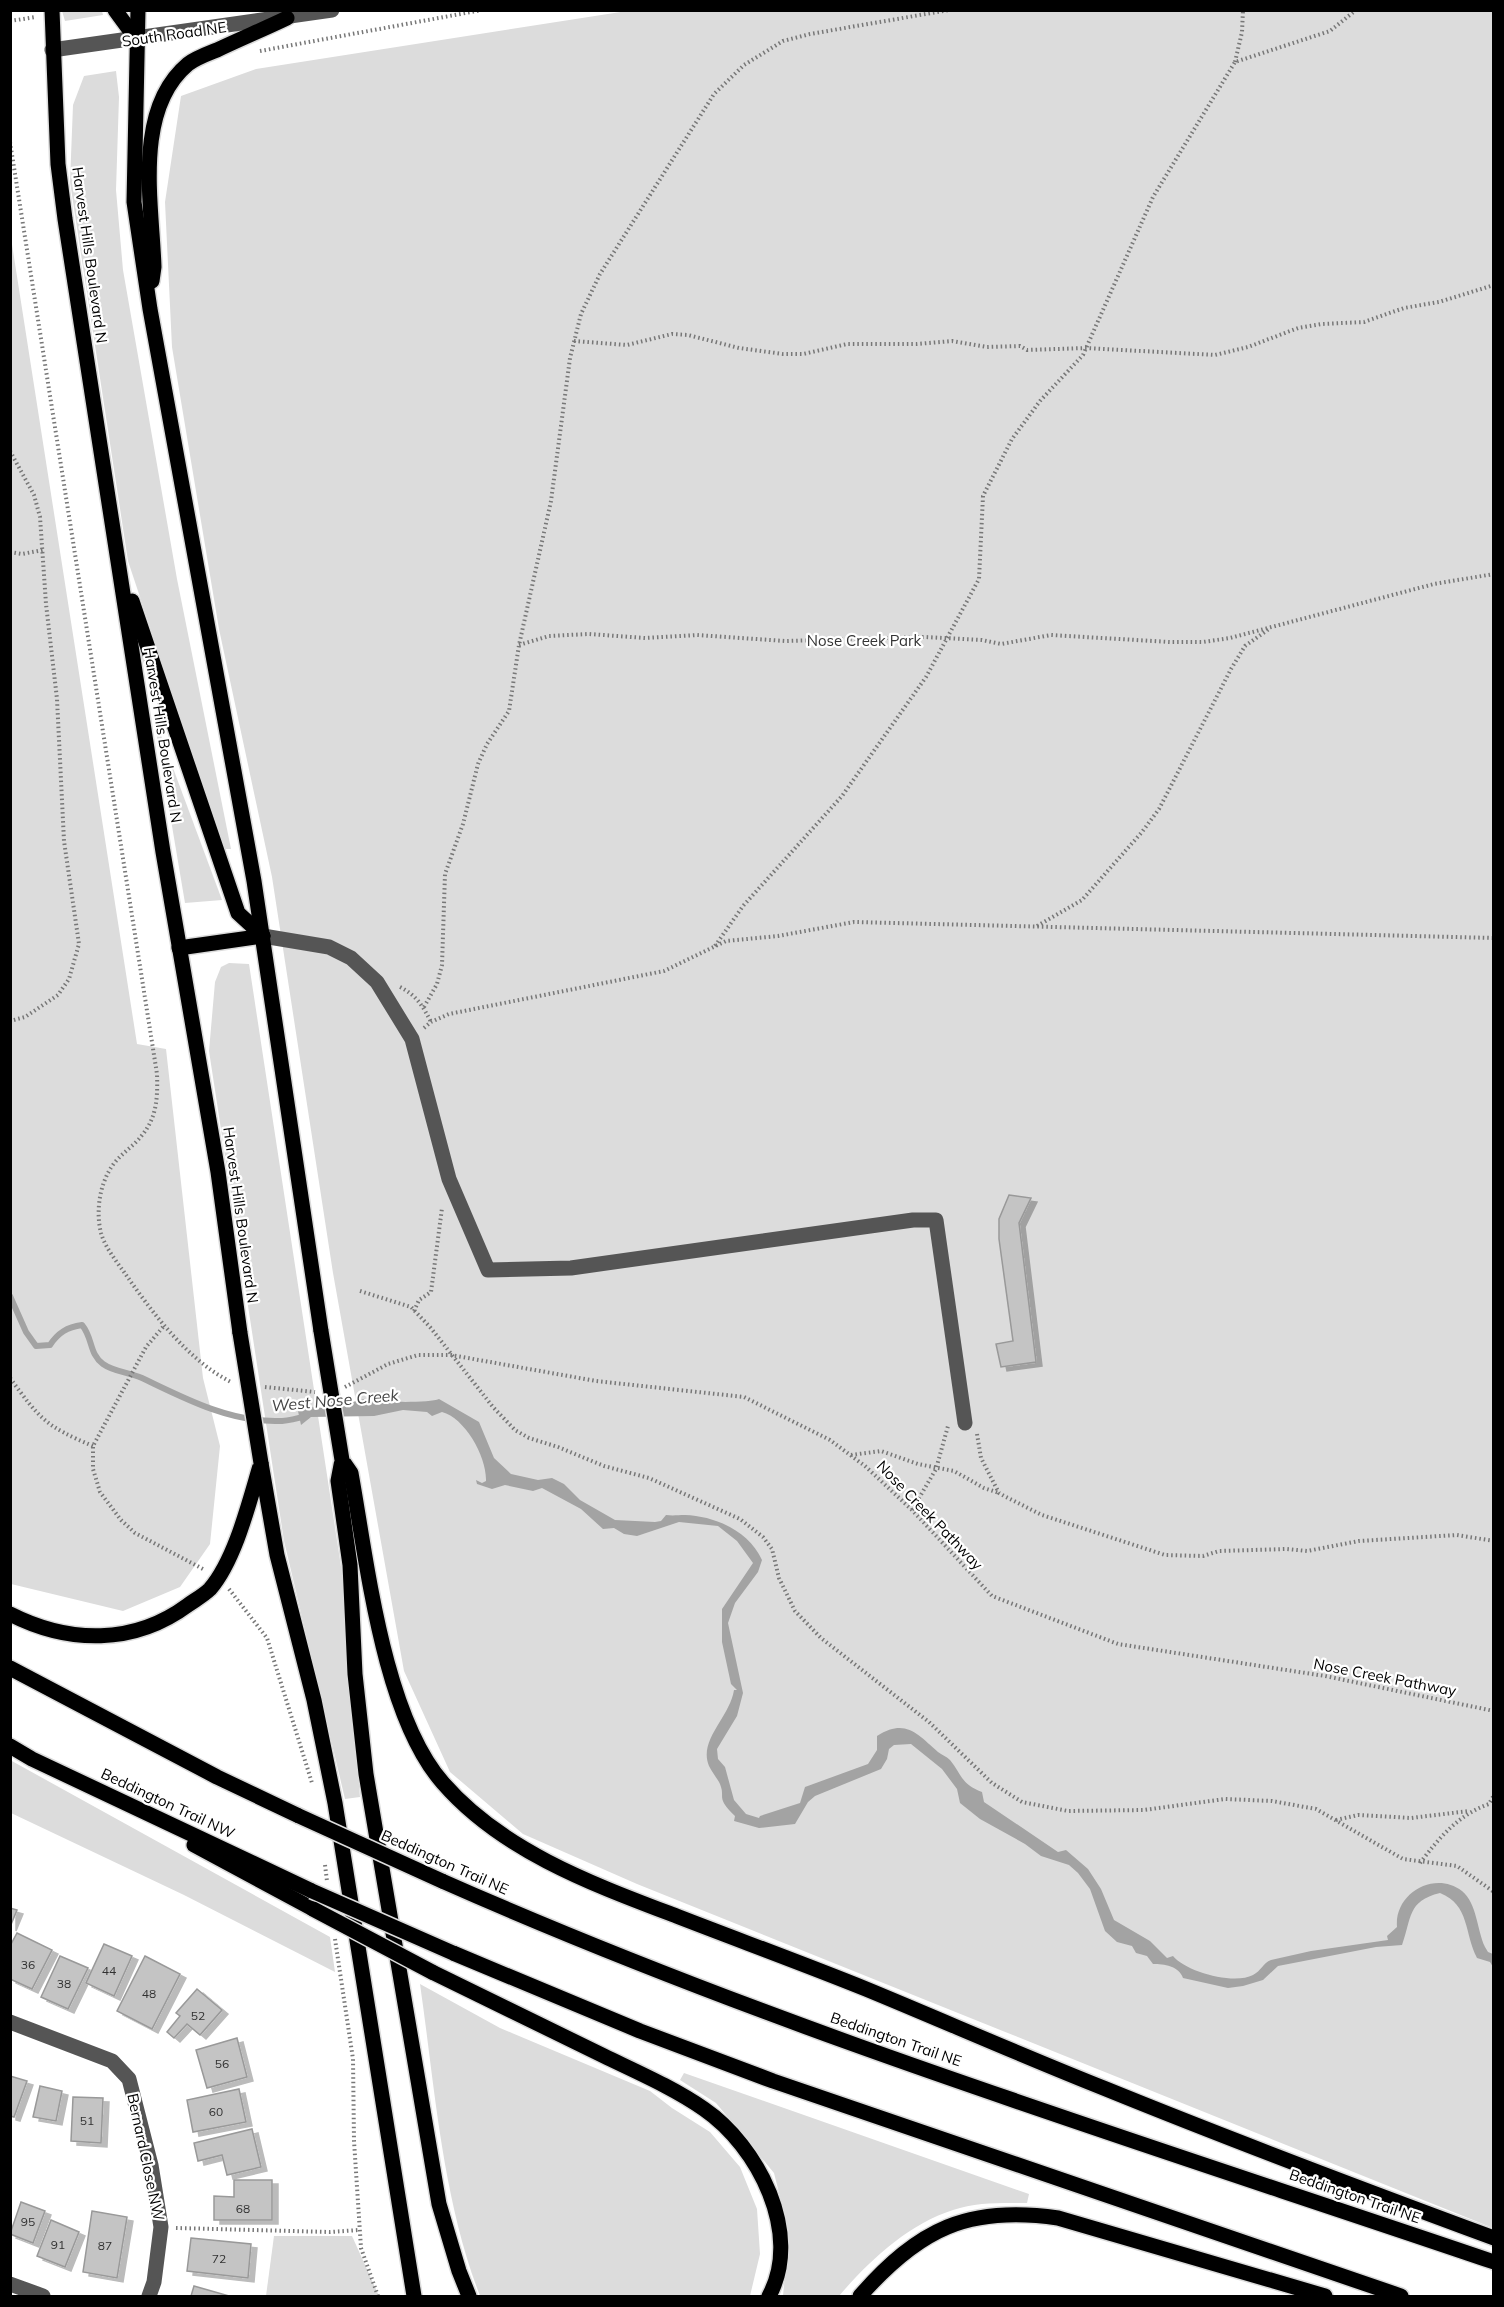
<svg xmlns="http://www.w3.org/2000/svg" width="1504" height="2307" font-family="Mulish,sans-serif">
  <defs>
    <filter id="shadow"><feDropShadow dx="6" dy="4" stdDeviation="0" flood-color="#0004"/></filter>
  </defs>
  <rect width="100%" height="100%" fill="#fff"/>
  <!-- green -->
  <g fill="#dcdcdc">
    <path d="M 62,11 L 102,11 L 103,15 L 65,21 Z"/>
    <path d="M 627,11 L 1493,11 L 1493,2228 L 637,1884 L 523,1834 L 450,1772 L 404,1671 L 333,1273 L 272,877 L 219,629 L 172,347 L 165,202 L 181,96 L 256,69 Z"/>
    <path d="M 116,71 L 119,97 L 116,190 L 123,270 L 177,579 L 231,849 L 224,849 L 128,561 L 70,182 L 73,105 L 84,76 Z"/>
    <path d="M 11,238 L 137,1044 L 166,1049 L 203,1378 L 220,1446 L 210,1544 L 180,1587 L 123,1611 L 11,1584 Z"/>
    <path d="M 160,733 L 222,900 L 185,903 L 157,737 Z"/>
    <path d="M 229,963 L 249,964 L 349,1619 L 350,1683 L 360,1797 L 345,1799 L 284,1541 L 209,1051 L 215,982 L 221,967 Z"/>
    <path d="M 10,1760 L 330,1937 L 335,1972 L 184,1895 L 11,1813 Z"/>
    <path d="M 420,1984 L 500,2028 L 650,2091 L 672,2108 L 710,2132 L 740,2167 L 757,2209 L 760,2254 L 750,2296 L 480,2296 C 442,2197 435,2088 420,1984 Z"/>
    <path d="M 684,2073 L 1029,2194 L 1027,2203 C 1002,2203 976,2202 953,2210 C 908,2224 868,2262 839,2296 L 783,2296 L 789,2233 L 774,2173 L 716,2103 L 680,2080 Z"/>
    <path d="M 274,2236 L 352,2236 L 379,2296 L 266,2296 Z"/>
  </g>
  <!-- water -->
  <path fill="#a3a3a3" d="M 369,1398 C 374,1403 430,1403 439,1399 L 479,1422 L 494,1458 L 511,1474 L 538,1480 L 552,1478 L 564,1484 L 580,1500 L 615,1520 L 655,1522 L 661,1521 L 666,1515 C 673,1516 678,1515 685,1515 C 715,1516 749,1531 762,1560 L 758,1572 L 735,1603 L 728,1623 L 743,1693 L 737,1716 L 717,1749 L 718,1759 L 725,1767 L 734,1800 L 746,1814 L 759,1818 L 760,1816 L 800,1803 L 805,1787 L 868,1764 L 877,1750 L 877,1736 C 906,1718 917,1734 938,1752 C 942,1755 946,1756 950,1760 C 962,1775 961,1784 982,1792 L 984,1802 L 1058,1852 L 1066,1850 L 1088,1869 L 1101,1889 L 1114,1920 L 1150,1941 L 1167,1958 L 1173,1956 C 1186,1972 1234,1985 1253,1975 C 1261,1971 1263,1963 1271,1960 L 1311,1951 L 1388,1940 L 1387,1936 L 1397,1927 C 1394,1893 1435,1870 1462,1891 C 1477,1903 1477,1930 1485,1947 L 1488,1952 L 1493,1954 L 1493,1967 L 1490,1962 L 1477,1958 C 1464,1933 1470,1905 1440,1893 C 1407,1901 1412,1918 1402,1945 L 1376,1947 L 1278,1966 L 1263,1980 L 1243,1986 L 1228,1988 L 1183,1978 C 1179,1966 1164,1964 1153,1964 L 1147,1956 L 1136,1953 L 1132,1946 L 1117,1942 L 1105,1931 L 1090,1889 L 1078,1873 L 1069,1865 L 1041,1856 L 1025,1844 L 980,1819 L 960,1803 L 957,1789 L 942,1769 L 911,1744 L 894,1745 L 889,1749 L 887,1759 L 881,1769 L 815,1796 L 808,1802 L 795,1824 L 759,1828 L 734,1821 L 735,1816 C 714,1796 727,1798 719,1782 C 716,1777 712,1772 709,1766 C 698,1740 730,1717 734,1690 L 737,1690 L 731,1684 L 722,1642 L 722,1609 L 753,1563 L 737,1541 L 718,1526 L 679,1522 L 637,1536 L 624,1534 L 614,1528 L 603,1529 L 581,1509 L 542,1488 L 533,1491 L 505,1485 L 492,1489 L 477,1484 L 476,1480 L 482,1483 L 486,1481 C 487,1457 465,1418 442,1412 L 432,1416 L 427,1412 L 403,1410 L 374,1416 L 311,1417 L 301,1425 L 298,1411 L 307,1405 C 324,1413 352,1401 369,1398 Z"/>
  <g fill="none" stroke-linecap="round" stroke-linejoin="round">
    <!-- stream -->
    <path stroke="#a3a3a3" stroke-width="6" d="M 10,1296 L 26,1332 L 36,1346 L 50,1345 C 58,1333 67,1327 82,1325 C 93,1338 89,1354 103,1364 C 114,1372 129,1372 142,1378 C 184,1398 227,1421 275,1421 C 286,1422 297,1418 307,1416"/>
  </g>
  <!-- building -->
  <g fill="#c4c4c4" stroke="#999" stroke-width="1.5" filter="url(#shadow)">
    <path d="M 1009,1195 L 1031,1198 L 1019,1223 L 1036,1362 L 1001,1367 L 996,1344 L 1013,1341 L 999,1239 L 999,1219 Z"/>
    <path d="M 10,1908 L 17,1910 L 10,1927 Z"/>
    <path d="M 17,1933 L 52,1950 L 32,1989 L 10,1979 L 10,1946 Z"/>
    <path d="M 104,1944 L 132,1956 L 114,1996 L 86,1983 Z"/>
    <path d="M 60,1956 L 88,1968 L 68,2009 L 41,1997 Z"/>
    <path d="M 145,1956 L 180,1974 L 152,2029 L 117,2011 Z"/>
    <path d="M 197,1989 L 222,2010 L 200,2035 L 187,2024 L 174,2038 L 167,2032 L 180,2016 L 176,2013 Z"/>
    <path d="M 237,2038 L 247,2077 L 207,2088 L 196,2050 Z"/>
    <path d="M 10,2076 L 27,2081 L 14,2117 L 10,2116 Z"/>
    <path d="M 40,2086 L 62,2091 L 56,2121 L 33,2117 Z"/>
    <path d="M 239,2089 L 246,2122 L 193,2132 L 187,2100 Z"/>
    <path d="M 73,2097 L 103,2098 L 101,2143 L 71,2141 Z"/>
    <path d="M 252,2129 L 261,2167 L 227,2175 L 222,2155 L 198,2161 L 194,2143 Z"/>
    <path d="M 234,2180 L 272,2180 L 272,2220 L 214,2220 L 214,2196 L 234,2197 Z"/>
    <path d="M 21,2202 L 45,2211 L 33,2243 L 10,2234 Z"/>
    <path d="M 92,2211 L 127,2217 L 117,2278 L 83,2272 Z"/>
    <path d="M 51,2220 L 79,2232 L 65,2267 L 37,2256 Z"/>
    <path d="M 191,2238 L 251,2244 L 248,2278 L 187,2271 Z"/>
    <path d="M 194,2286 L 229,2296 L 191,2296 Z"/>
  </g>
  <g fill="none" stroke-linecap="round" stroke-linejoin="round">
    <!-- major casing -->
    <g stroke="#dbdbdb" stroke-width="18">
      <g id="major">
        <path d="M 52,10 L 58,164 L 65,219 L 163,852 L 218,1172 L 240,1333"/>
        <path d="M 115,10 L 137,40"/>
        <path d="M 138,10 L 134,202 L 150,309 L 254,881 L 321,1331"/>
        <path d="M 152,281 L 154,267 C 152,204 133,110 188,64 C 196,58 207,54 217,50 C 240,39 264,29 287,18"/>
        <path d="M 132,601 L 238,913 L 263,936"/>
        <path d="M 179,948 L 263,936"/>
        <path d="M 342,1460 L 351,1473 C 367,1561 383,1715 443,1783 C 503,1852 595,1885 679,1917 C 741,1941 804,1964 866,1989 C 946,2022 1025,2057 1106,2089 C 1234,2141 1364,2190 1494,2238"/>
        <path d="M 342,1460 L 338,1481 L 350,1565 L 355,1674 L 366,1774 L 439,2204 L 459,2271 L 469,2296"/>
        <path d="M 261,1463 L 277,1555 L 314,1700 L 335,1803 L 414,2296"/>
        <path d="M 10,1614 C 69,1644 134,1645 188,1605 C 195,1600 204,1595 210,1589 C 235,1560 249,1503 260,1466"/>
        <path d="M 10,1668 L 217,1777 L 299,1816"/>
        <path d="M 10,1746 L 32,1759 L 312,1891"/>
        <path d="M 194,1845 L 313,1909"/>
        <path d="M 442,1881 C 783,2032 1141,2142 1494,2262"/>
        <path d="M 453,1953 L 640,2031 L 773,2081 L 1401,2296"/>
        <path d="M 432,1972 C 489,2000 546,2028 604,2056 C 637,2072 674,2088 704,2109 C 758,2146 803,2234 769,2296"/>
        <path d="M 860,2296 C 919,2229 968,2205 1058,2218 L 1325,2296"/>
      </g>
    </g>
    <!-- path -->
    <g stroke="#777" stroke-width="4" stroke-dasharray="1.5 3" stroke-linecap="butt">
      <path d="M 10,21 L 36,17"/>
      <path d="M 260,51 L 482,10"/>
      <path d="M 1235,62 L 1242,32 L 1243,10"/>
      <path d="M 10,142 L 157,1074 C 158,1103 156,1123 134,1144 C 125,1152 115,1160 109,1171 C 99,1189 96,1213 101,1233 C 105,1247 116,1261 124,1272 C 152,1312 187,1360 231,1382"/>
      <path d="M 574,341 L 627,345 L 672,334 L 688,335 L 739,348 L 783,354 L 803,354 L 847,344 L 917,344 L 952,341 L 987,347 L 1020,346 L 1027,350 L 1086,348 L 1215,355 L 1248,347 L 1298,328 L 1322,324 L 1364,322 L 1404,308 L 1439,302 L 1494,285"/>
      <path d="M 10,451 L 34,495 L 40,517 L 46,604 L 57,699 L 64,841 L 79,944 L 69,979 L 58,995 L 25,1017 L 10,1021"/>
      <path d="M 10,552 L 22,554 L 43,550"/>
      <path d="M 519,645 L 549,636 L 589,634 L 645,638 L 697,635 L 785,641 L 925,637 L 982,640 L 1001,644 L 1051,635 L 1170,642 L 1203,642 L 1230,638 L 1434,584 L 1494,574"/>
      <path d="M 1037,926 L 1082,900 L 1142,832 L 1159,809 L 1231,669 L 1245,646 L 1269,629"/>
      <path d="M 715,946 L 743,906 L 842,796 L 926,677 L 979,579 L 983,496 L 986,490 L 1012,439 L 1040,401 L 1083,355 L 1153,197 L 1235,62 L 1330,31 L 1356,10"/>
      <path d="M 400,987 C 416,995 423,1006 431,1022"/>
      <path d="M 424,1007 L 437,984 L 442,965 L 445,874 L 463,824 L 478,764 L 487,744 L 509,711 L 519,645 L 551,501 L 570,358 L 581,314 L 600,274 L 714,94 L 744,65 L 783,41 L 810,34 L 949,10"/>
      <path d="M 424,1028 L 431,1022 L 449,1014 L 664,971 L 726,941 L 778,936 L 854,922 L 1494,938"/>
      <path d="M 360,1291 L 411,1307 L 430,1327 L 493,1407 L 515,1430 L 529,1438 L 558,1447 L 604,1466 L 649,1478 L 740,1519 L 763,1537 L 772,1549 L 779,1578 L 795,1611 L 821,1638 L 929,1722 L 992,1783 L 1022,1802 L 1068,1811 L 1144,1810 L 1225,1799 L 1272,1801 L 1316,1809 L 1403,1859 L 1457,1866 L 1494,1892"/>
      <path d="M 414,1311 L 419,1300 L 431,1292 L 442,1208"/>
      <path d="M 163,1327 L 146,1347 L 93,1446 L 93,1469 L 100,1492 L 121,1520 L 135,1533 L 203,1569"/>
      <path d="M 10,1378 C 40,1419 45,1426 93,1446"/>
      <path d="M 265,1387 L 315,1392"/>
      <path d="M 345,1387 L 388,1364 L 418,1355 L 451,1355 L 596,1381 L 744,1397 L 830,1440 L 865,1466 L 912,1510 L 992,1596 L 1118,1644 L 1325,1676 L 1494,1711"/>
      <path d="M 977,1434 L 981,1458 L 999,1493 L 1006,1497 L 1042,1515 L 1165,1555 L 1203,1556 L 1219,1551 L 1287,1549 L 1307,1551 L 1359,1541 L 1457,1535 L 1494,1541"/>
      <path d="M 851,1455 L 881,1451 L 918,1464 L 954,1471 L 984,1488 L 999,1493"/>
      <path d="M 912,1510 L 936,1469 L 948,1426"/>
      <path d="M 229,1589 L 267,1638 L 312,1783"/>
      <path d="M 1336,1820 L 1358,1815 L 1411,1818 L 1469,1811"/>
      <path d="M 1420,1863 C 1440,1837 1458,1815 1489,1804 L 1494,1795"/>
      <path d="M 325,1865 L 327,1881"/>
      <path d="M 335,1939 L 353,2059 L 354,2141 L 361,2248 L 378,2296"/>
      <path d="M 176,2228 L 330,2232 L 359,2230"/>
    </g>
    <!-- minor -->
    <g stroke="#555" stroke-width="15">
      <path d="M 52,50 L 332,10"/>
      <path d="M 263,936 L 329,947 L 351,958 L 377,982 L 412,1039 L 449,1179 L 488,1270 L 571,1268 L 913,1220 L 936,1220 L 965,1423"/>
      <path d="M 10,2022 L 112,2061 L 129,2079 L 151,2165 L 161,2227 L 154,2282 L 149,2296"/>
      <path d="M 10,2284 L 43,2296"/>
    </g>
    <!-- major -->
    <use href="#major" stroke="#000" stroke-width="15"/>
    <!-- major-bridge casing -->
    <g stroke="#dbdbdb" stroke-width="18" stroke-linecap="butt">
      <g id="major-bridge">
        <path d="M 321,1331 L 342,1460"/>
        <path d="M 240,1333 L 261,1463"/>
        <path d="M 299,1816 L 442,1881"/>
        <path d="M 312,1891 L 453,1953"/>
        <path d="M 313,1909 L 432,1972"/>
      </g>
    </g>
    <!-- major-bridge -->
    <use href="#major-bridge" stroke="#000" stroke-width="15"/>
  </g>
  <g text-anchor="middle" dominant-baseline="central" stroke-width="4.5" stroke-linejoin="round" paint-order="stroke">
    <!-- number labels -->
    <g font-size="12" fill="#313131">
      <text x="28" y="1964">36</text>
      <text x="109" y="1970">44</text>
      <text x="64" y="1983">38</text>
      <text x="149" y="1993">48</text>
      <text x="198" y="2015">52</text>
      <text x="222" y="2063">56</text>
      <text x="216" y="2111">60</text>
      <text x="87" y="2120">51</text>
      <text x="243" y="2208">68</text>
      <text x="28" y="2221">95</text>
      <text x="58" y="2244">91</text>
      <text x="105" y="2245">87</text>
      <text x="219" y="2258">72</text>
    </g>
    <!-- street labels -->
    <g font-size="15" fill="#000" stroke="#fff">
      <text transform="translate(174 34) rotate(-8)">South Road NE</text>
      <text transform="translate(90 255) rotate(82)">Harvest Hills Boulevard N</text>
      <text transform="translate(163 735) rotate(81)">Harvest Hills Boulevard N</text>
      <text transform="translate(241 1215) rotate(82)">Harvest Hills Boulevard N</text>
      <text transform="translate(930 1515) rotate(46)">Nose Creek Pathway</text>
      <text transform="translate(1385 1677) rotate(11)">Nose Creek Pathway</text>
      <text transform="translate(168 1803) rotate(25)">Beddington Trail NW</text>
      <text transform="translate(445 1862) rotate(24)">Beddington Trail NE</text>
      <text transform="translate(896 2039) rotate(19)">Beddington Trail NE</text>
      <text transform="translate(146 2157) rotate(78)">Bernard Close NW</text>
      <text transform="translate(1355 2196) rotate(19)">Beddington Trail NE</text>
    </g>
    <!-- park labels -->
    <g font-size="15" fill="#333" stroke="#fff">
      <text x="864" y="640">Nose Creek Park</text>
    </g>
    <!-- water labels -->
    <g font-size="16" font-style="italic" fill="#444" stroke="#fff">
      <text transform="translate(335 1400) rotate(-5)">West Nose Creek</text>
    </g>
  </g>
  <!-- border -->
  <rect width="1504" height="2307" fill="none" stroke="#000000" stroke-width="24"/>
</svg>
